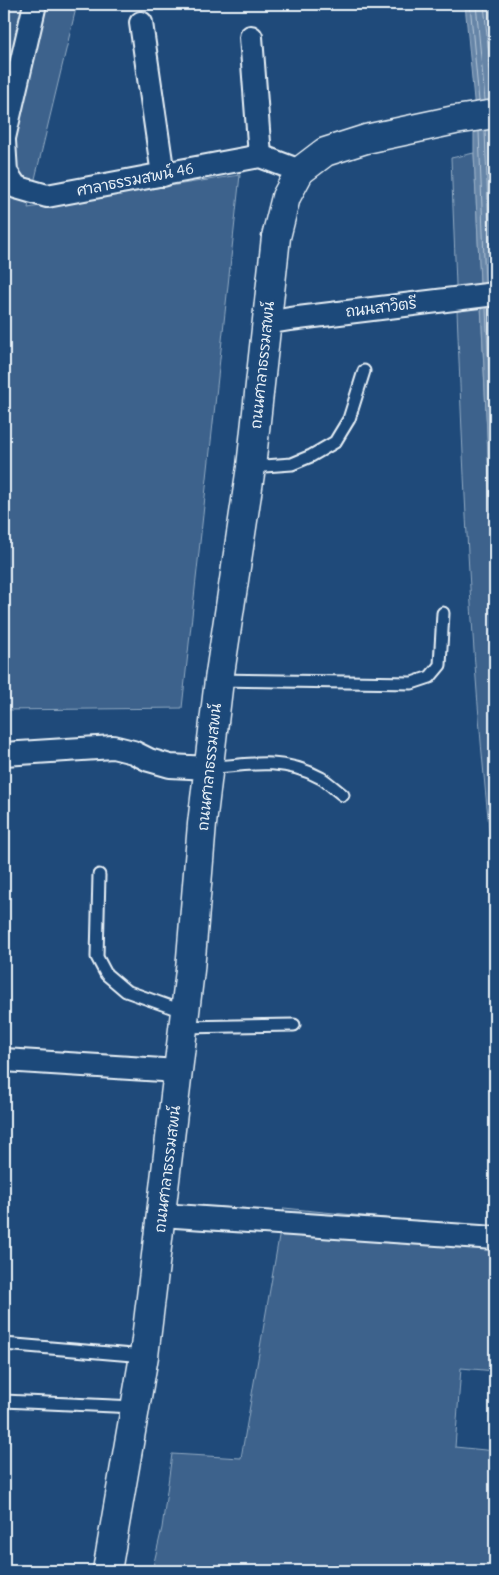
<svg xmlns="http://www.w3.org/2000/svg" width="499" height="1575" font-family="Delius,'Playpen Sans Thai',sans-serif">
  <rect width="100%" height="100%" fill="#1f4a7a"/>
  <filter id="ink" filterUnits="userSpaceOnUse"><feTurbulence type="fractalNoise" baseFrequency=".02" numOctaves="2"/><feDisplacementMap in="SourceGraphic" scale="10" xChannelSelector="R" yChannelSelector="G"/><feConvolveMatrix kernelMatrix="1 2 1 2 8 2 1 2 1" color-interpolation-filters="sRGB"/></filter>
  <g filter="url(#ink)">
    <!-- green -->
    <g fill="#3c628c" stroke="#92aac2">
      <path d="M 8,4 L 77,4 L 28,208 L 240,175 L 182,708 L 4,710 L 4,24 Z"/>
      <path d="M 474,153 L 495,607 L 495,882 C 467,642 461,400 451,158 Z"/>
      <path d="M 284,1208 L 495,1229 L 495,1371 L 461,1368 L 455,1447 L 495,1451 L 495,1571 L 152,1571 L 162,1528 L 172,1454 L 241,1458 Z"/>
    </g>
    <!-- water -->
    <path fill="#6685a7" stroke="#9ab0c7" d="M 465,4 L 495,4 L 495,607 L 474,153 L 474,100 Z"/>
    <g fill="none" stroke-linecap="round" stroke-linejoin="round">
      <!-- shore -->
      <g stroke="#b4c6d8" stroke-width="1">
        <path d="M 470,4 L 479,101"/>
        <path d="M 476,4 L 485,100"/>
        <path d="M 484,4 L 493,99"/>
        <path d="M 493,130 L 495,211"/>
        <path d="M 485,131 L 491,282"/>
        <path d="M 479,132 L 485,283"/>
        <path d="M 492,307 L 495,370"/>
        <path d="M 486,308 L 495,502"/>
      </g>
      <!-- lane casing -->
      <g stroke="#e8f1f8" stroke-width="15">
        <g id="lane">
          <path d="M 251,467 L 292,464 L 311,456 L 335,442 L 349,419 L 364,371"/>
          <path d="M 219,680 L 412,683 L 430,677 L 440,665 L 443,613"/>
          <path d="M 209,768 C 249,764 284,757 321,778 C 329,783 336,790 343,795"/>
          <path d="M 99,875 L 97,957 L 106,974 L 126,991 L 185,1012"/>
          <path d="M 183,1027 L 294,1025"/>
          <path d="M 4,1344 L 144,1356"/>
          <path d="M 4,1401 L 135,1407"/>
        </g>
      </g>
      <!-- street casing -->
      <g stroke="#e8f1f8" stroke-width="26">
        <g id="street">
          <path d="M 141,23 L 163,175"/>
          <path d="M 251,37 L 260,156"/>
          <path d="M 4,138 L 35,4"/>
          <path d="M 4,141 L 6,172 L 16,187 L 47,196 L 260,156 L 300,171"/>
          <path d="M 266,323 L 290,319 L 495,294"/>
          <path d="M 4,754 L 113,747 L 133,752 L 149,760 L 170,766 L 209,768"/>
          <path d="M 4,1060 L 178,1071"/>
          <path d="M 161,1215 L 495,1238"/>
        </g>
      </g>
      <!-- secondary casing -->
      <g stroke="#e8f1f8" stroke-width="31">
        <path id="secondary" d="M 107,1571 L 144,1356 L 190,970 L 202,824 L 219,680 L 251,467 L 276,237 L 286,197 L 300,171 L 325,152 L 366,139 L 455,120 L 495,114"/>
      </g>
      <!-- lane -->
      <use href="#lane" stroke="#1f4a7a" stroke-width="11"/>
      <!-- street -->
      <use href="#street" stroke="#1f4a7a" stroke-width="22"/>
      <!-- secondary -->
      <use href="#secondary" stroke="#1f4a7a" stroke-width="28"/>
    </g>
  </g>
  <g text-anchor="middle" dominant-baseline="central" stroke-width="5" stroke-linejoin="round" paint-order="stroke">
    <!-- street labels -->
    <g font-size="15" fill="#e8f1f8" stroke="#1f4a7a">
      <text transform="translate(135 179) rotate(-11)">ศาลาธรรมสพน์ 46</text>
      <text transform="translate(381 307) rotate(-7)">ถนนสาวิตรี</text>
      <text transform="translate(262 365) rotate(-84)">ถนนศาลาธรรมสพน์</text>
      <text transform="translate(209 767) rotate(-84)">ถนนศาลาธรรมสพน์</text>
      <text transform="translate(167 1169) rotate(-83)">ถนนศาลาธรรมสพน์</text>
    </g>
  </g>
  <!-- margin -->
  <rect width="499" height="1575" fill="none" stroke="#1f4a7a" stroke-width="20"/>
  <rect x="10" y="10" width="479" height="1555" fill="none" stroke="#e8f1f8" stroke-width="2" filter="url(#ink)"/>
</svg>
